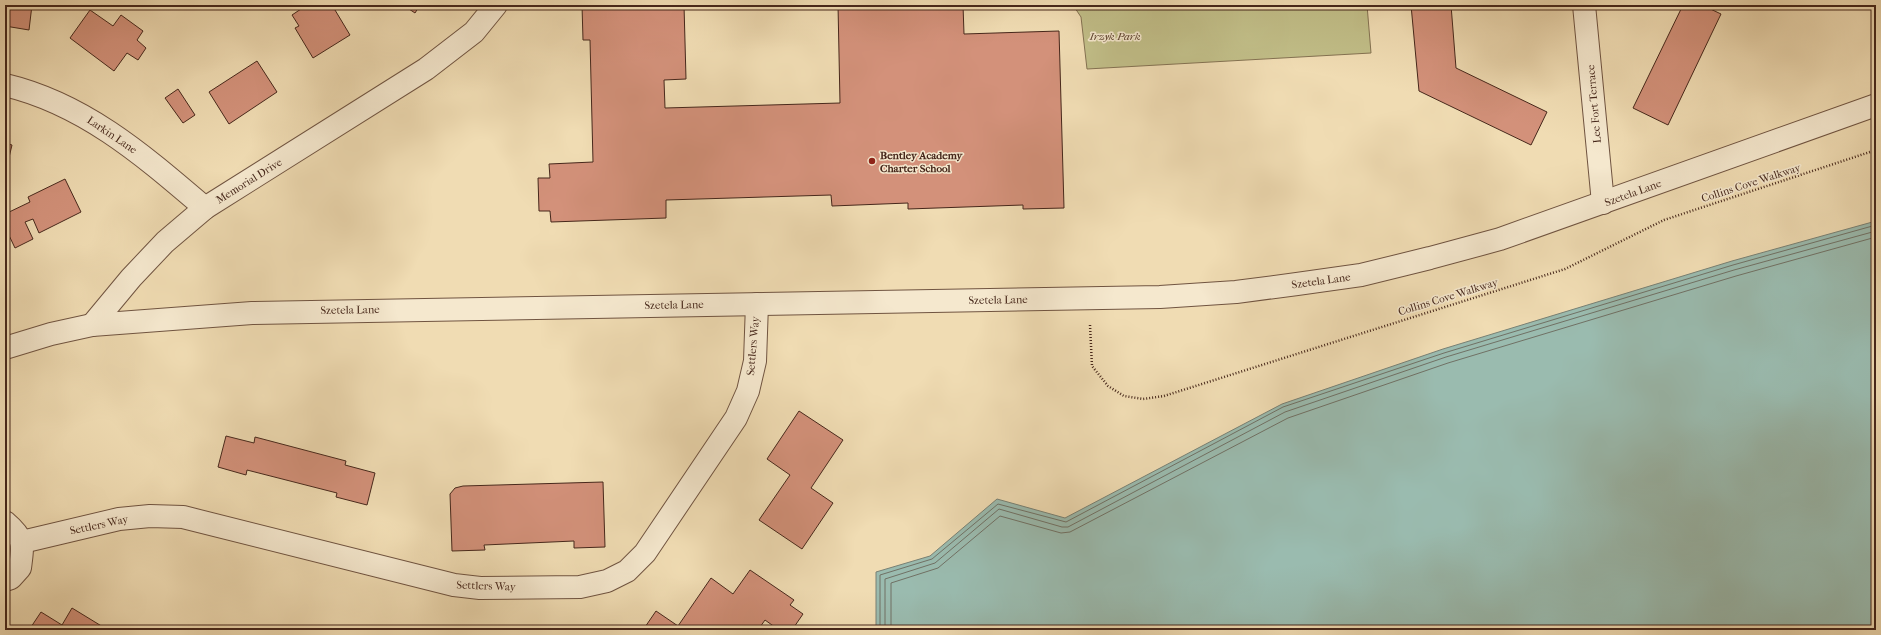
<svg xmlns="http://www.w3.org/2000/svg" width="1881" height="635" font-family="'IM FELL French Canon',serif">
  <rect width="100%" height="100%" fill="#f0dcb3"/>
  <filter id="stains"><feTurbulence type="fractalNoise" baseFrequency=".005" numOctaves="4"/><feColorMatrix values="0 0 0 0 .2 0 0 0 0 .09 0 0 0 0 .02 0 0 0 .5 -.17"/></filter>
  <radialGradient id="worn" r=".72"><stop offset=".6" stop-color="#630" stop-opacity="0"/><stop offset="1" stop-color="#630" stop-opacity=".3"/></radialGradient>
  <!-- green -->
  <path fill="#c1be88" stroke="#847252" d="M 1073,5 L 1367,5 L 1371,53 L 1087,69 L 1081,17 Z"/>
  <!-- water -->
  <path fill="#9abbaf" stroke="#788074" d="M 1876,221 L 1876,630 L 876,630 L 876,572 L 930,556 L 997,499 L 1065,518 L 1282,404 L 1443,349 L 1732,261 Z"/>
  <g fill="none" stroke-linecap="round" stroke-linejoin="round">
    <!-- shore -->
    <g stroke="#707165" stroke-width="1">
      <path d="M 880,630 L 880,575 L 932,559 L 998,504 L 1066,522 L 1283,407 L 1444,353 L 1733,265 L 1876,225"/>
      <path d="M 885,630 L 885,579 L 935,563 L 999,509 L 1062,527 L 1068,527 L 1285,412 L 1446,357 L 1734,270 L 1876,231"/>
      <path d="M 891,630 L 891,583 L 938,568 L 1000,516 L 1061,533 L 1070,532 L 1288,418 L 1448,363 L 1736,276 L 1876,237"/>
    </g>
  </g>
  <!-- building -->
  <g fill="#d3917a" stroke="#46271b">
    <path d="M 5,5 L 32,5 L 29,30 L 5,26 Z"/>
    <path d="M 307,5 L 332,5 L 350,35 L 313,58 L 295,28 L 299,26 L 292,15 Z"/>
    <path d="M 403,5 L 420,5 L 415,13 Z"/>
    <path d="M 582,5 L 684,5 L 686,79 L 664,80 L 665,108 L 840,103 L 838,5 L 963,5 L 964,34 L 1059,31 L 1064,208 L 1023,209 L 1023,205 L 908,209 L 908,203 L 832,206 L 831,195 L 666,200 L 666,218 L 551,222 L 550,211 L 539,211 L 538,178 L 550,178 L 549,164 L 593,162 L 590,40 L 583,40 Z"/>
    <path d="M 1411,5 L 1451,5 L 1456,68 L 1547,112 L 1531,145 L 1419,91 Z"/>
    <path d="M 1683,5 L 1702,5 L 1721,14 L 1668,125 L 1633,108 Z"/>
    <path d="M 90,10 L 113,26 L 121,15 L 143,31 L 137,40 L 146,48 L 138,60 L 127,53 L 114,71 L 70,38 Z"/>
    <path d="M 257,61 L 277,92 L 229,124 L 209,92 Z"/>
    <path d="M 178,89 L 195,115 L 183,123 L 165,98 Z"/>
    <path d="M 5,143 L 12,145 L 5,174 Z"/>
    <path d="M 65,179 L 81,212 L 39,233 L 33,219 L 25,222 L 33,239 L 15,248 L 5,227 L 5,214 L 30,202 L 28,197 Z"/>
    <path d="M 799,411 L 843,440 L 811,488 L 833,503 L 802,549 L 759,520 L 790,475 L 767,459 Z"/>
    <path d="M 226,436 L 254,443 L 255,437 L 346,461 L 345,465 L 375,473 L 367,505 L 336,497 L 337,493 L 247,470 L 246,475 L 218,467 Z"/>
    <path d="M 603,482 L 605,547 L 574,548 L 574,541 L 484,545 L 485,550 L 452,551 L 450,494 L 455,488 L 463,486 Z"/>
    <path d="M 750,570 L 794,600 L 790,605 L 803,614 L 792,630 L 779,630 L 765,620 L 758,630 L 643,630 L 656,611 L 678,626 L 711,578 L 733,594 Z"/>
    <path d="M 72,608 L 108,630 L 29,630 L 41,612 L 62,625 Z"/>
  </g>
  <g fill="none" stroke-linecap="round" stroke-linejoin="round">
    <!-- street casing -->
    <g stroke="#705441" stroke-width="24">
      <g id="street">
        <path d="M 1584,5 L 1603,203"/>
        <path d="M 5,85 C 85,104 144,156 205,208"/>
        <path d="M 92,325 L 131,278 L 165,242 L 205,208 L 426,69 L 474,32 L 496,5"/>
        <path d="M 5,348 L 51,334 L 92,325 L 252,313 L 1160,297 L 1236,292 L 1297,284 L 1361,275 L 1430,258 L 1500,239 L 1876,105"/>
        <path d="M 5,522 C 25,539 23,544 20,568 L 11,578 L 5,580"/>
        <path d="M 22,542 L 119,519 L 150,516 L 183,517 L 454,585 L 480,588 L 580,587 L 607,581 L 627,571 L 645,553 L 736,418 L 748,391 L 755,361 L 757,304"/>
      </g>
    </g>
    <!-- path -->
    <path stroke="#46271b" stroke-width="2.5" stroke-dasharray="1 2" stroke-linecap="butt" d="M 1090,325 L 1092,366 L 1108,386 L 1124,396 L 1143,399 L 1164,396 L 1565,269 L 1664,220 L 1876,150"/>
    <!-- street -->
    <use href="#street" stroke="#f5e8ce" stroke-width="22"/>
  </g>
  <!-- markers -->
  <circle fill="#8f2418" stroke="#f5e8ce" stroke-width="1.5" cx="872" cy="161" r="4"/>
  <g text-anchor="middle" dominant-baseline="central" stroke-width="3" stroke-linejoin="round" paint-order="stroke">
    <!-- park labels -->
    <g font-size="11" font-style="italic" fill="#5f4531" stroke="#f5e8ce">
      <text x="1115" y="36">Irzyk Park</text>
    </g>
    <!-- street labels -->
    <g font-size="11" fill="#46271b" stroke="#f5e8ce">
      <text transform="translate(1594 104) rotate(-95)">Lee Fort Terrace</text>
      <text transform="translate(112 135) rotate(34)">Larkin Lane</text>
      <text transform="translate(249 181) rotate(-32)">Memorial Drive</text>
      <text transform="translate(1751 183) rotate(-18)">Collins Cove Walkway</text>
      <text transform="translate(1633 193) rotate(-20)">Szetela Lane</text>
      <text transform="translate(1321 281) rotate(-8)">Szetela Lane</text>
      <text transform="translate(1448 297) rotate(-17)">Collins Cove Walkway</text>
      <text transform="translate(998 300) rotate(-1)">Szetela Lane</text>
      <text transform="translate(674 305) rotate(-1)">Szetela Lane</text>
      <text transform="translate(350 310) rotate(-1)">Szetela Lane</text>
      <text transform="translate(753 346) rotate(-85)">Settlers Way</text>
      <text transform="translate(99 525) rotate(-12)">Settlers Way</text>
      <text transform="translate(486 586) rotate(2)">Settlers Way</text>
    </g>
    <!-- poi labels -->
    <g font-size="11" font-weight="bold" fill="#46271b" stroke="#f5e8ce" text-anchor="start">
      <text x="880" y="155">Bentley Academy<tspan x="880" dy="13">Charter School</tspan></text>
    </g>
  </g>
  <!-- margin -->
  <rect width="1881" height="635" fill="none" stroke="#f0dcb3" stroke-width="20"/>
  <rect x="6" y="6" width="1869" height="623" fill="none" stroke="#46271b" stroke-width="2"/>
  <rect x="10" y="10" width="1861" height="615" fill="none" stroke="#46271b"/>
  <rect width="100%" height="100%" filter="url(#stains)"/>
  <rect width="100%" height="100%" fill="url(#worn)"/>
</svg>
